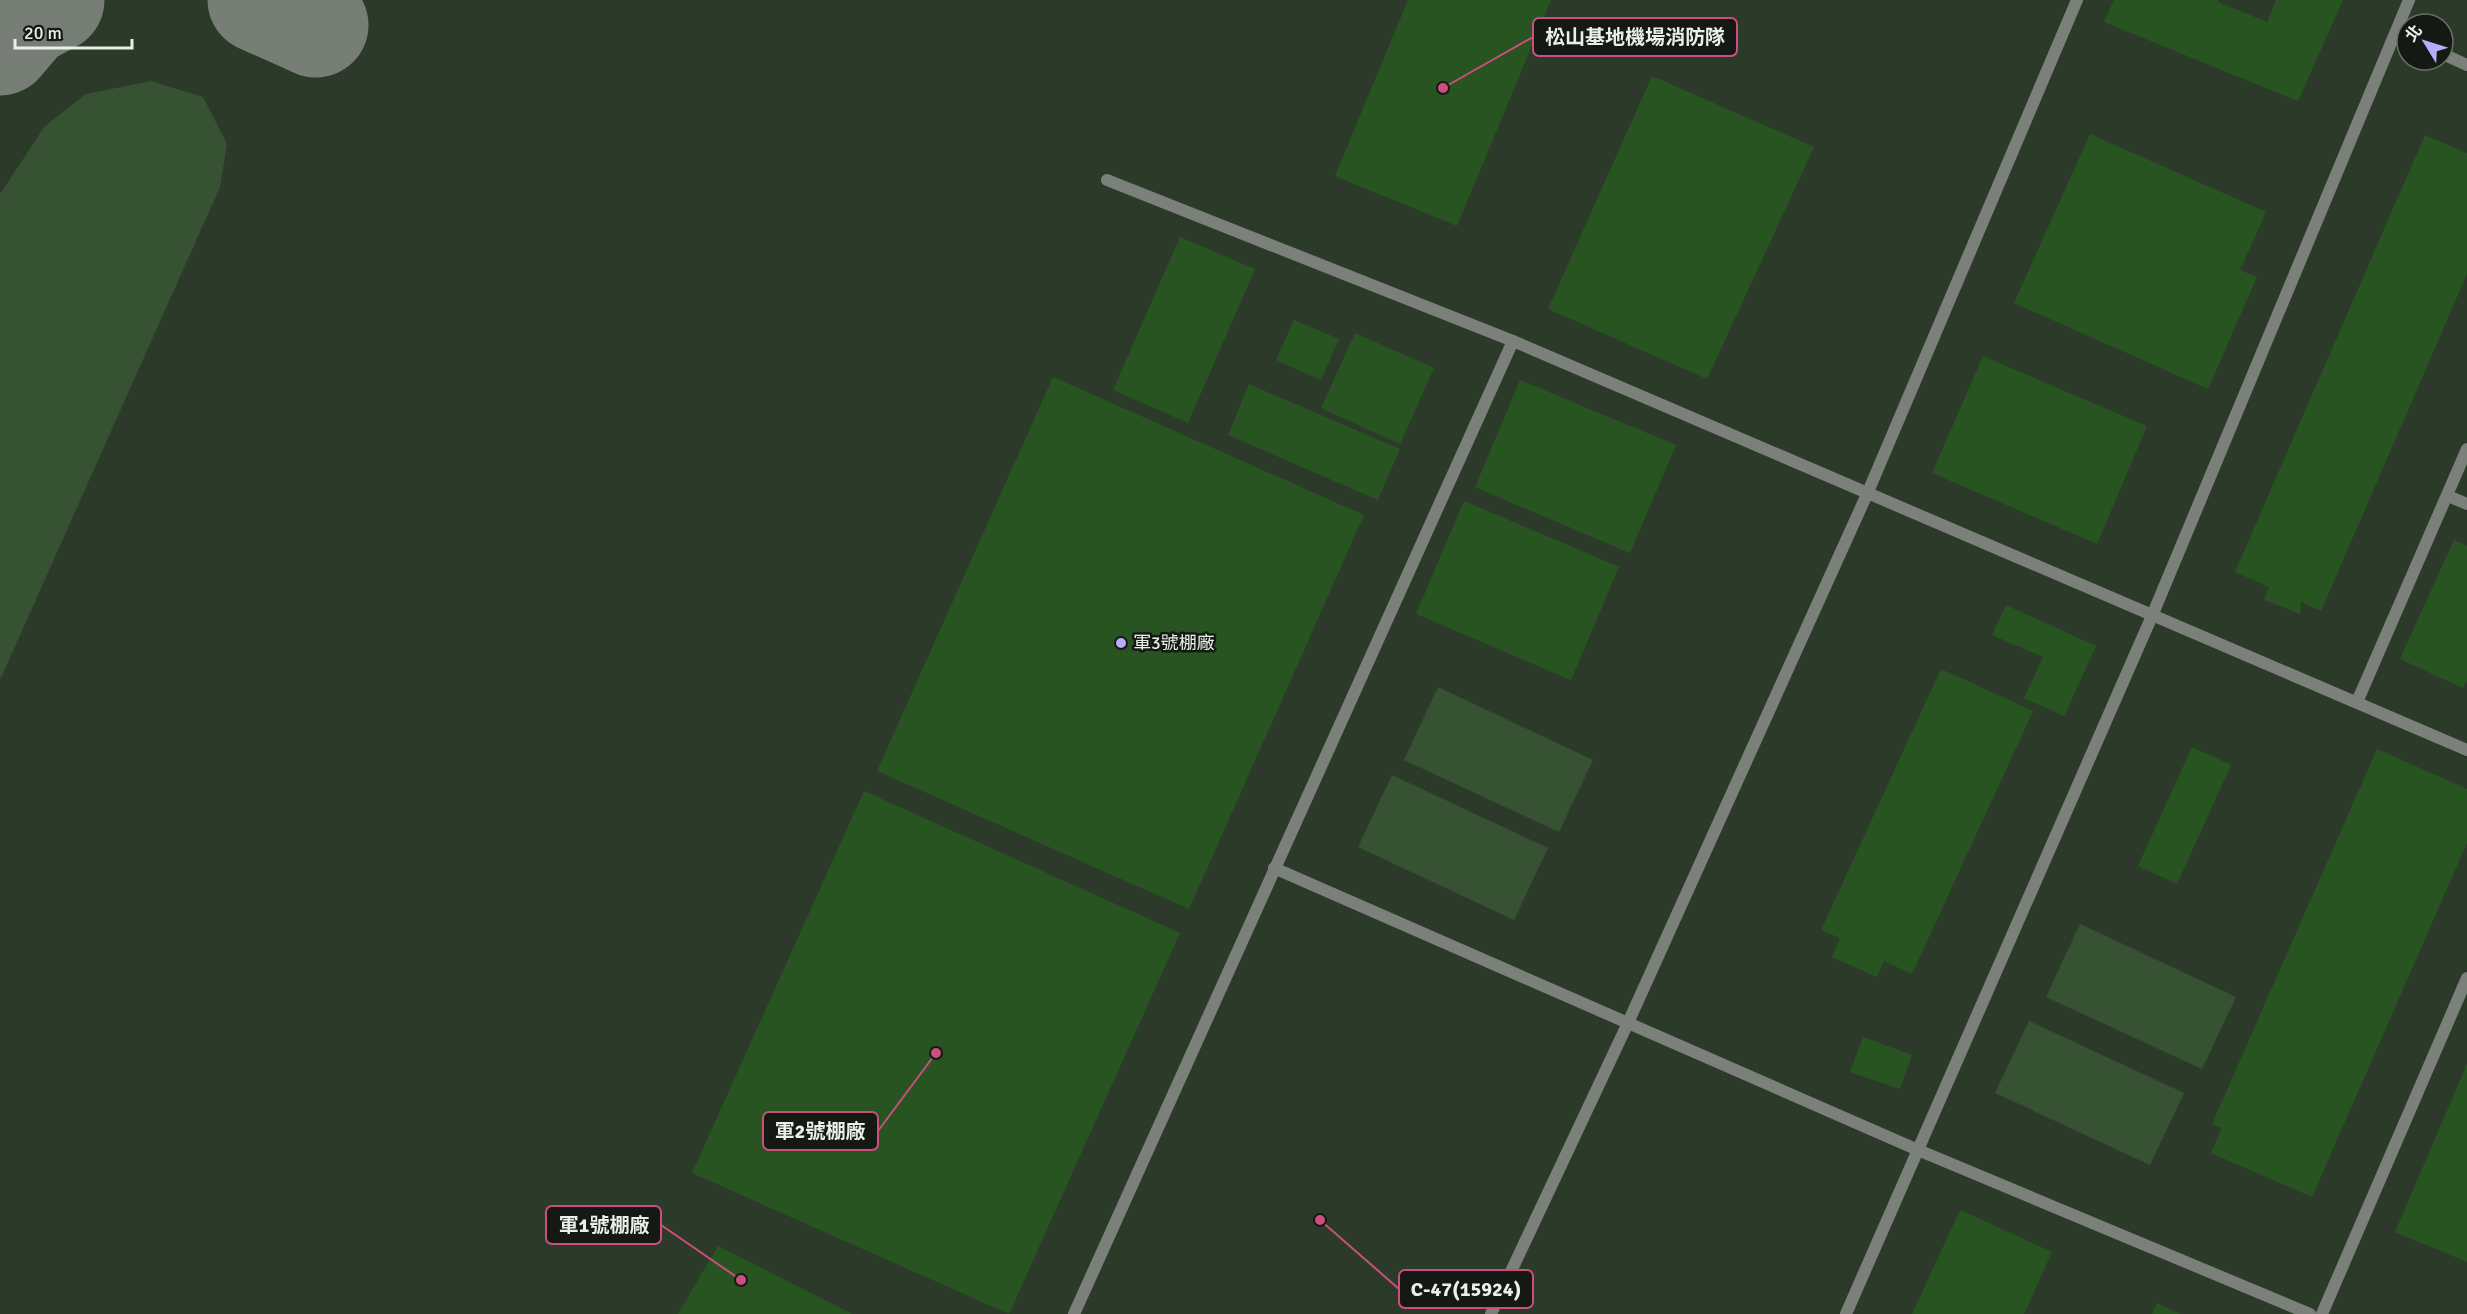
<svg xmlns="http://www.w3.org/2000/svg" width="2467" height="1314" font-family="Signika,'Noto Sans TC',sans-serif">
  <rect width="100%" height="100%" fill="#293228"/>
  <!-- built -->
  <path fill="#2c3a2a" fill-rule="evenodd" d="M 0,0 L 2467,0 L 2467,1314 L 0,1314 ZM 2407,24 L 2443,24 L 2443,60 L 2407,60 Z"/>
  <!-- grass -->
  <g fill="#375233">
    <path d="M 151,81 L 203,97 L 227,144 L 220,187 L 0,680 L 0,194 L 45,126 L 86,94 Z"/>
    <path d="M 1438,687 L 1593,760 L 1559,832 L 1404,760 Z"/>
    <path d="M 1392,775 L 1548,848 L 1514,920 L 1358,847 Z"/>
    <path d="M 2080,924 L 2236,997 L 2202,1069 L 2046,997 Z"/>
    <path d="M 2029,1021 L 2184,1093 L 2150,1165 L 1995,1093 Z"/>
  </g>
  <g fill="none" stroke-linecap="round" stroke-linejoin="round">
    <!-- taxiway -->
    <g stroke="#767e76" stroke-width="105">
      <path d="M 260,0 L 316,25"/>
      <path d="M 0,43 L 24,15 L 52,0"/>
    </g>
  </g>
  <!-- building -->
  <g fill="#285421">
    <path d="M 1408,0 L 1551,0 L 1457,226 L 1335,176 Z"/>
    <path d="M 2114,0 L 2219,0 L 2218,2 L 2267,22 L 2276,0 L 2343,0 L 2298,101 L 2104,22 Z"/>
    <path d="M 1652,76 L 1814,147 L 1707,379 L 1548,309 Z"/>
    <path d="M 2090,134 L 2266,212 L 2240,270 L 2257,277 L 2208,389 L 2014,303 Z"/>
    <path d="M 2425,135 L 2467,153 L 2467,274 L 2321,611 L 2301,602 L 2300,614 L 2264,600 L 2269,587 L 2235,572 Z"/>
    <path d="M 1180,237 L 1255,269 L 1188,423 L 1113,390 Z"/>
    <path d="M 1294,320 L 1339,339 L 1321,380 L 1276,360 Z"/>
    <path d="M 1355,333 L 1434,368 L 1400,444 L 1321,408 Z"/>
    <path d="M 1983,356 L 2147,426 L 2097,544 L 1932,473 Z"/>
    <path d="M 1053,377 L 1364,515 L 1189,909 L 877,771 Z"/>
    <path d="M 1520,380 L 1676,445 L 1630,553 L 1475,487 Z"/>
    <path d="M 1249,384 L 1400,449 L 1378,500 L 1228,435 Z"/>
    <path d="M 1464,501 L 1619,567 L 1571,680 L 1416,614 Z"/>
    <path d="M 2454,540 L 2467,546 L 2467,680 L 2463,688 L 2400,659 Z"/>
    <path d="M 2006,605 L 2096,646 L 2064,716 L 2024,698 L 2043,657 L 1992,635 Z"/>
    <path d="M 1941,669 L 2033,711 L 1912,974 L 1884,961 L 1877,977 L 1832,957 L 1840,938 L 1821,930 Z"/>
    <path d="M 2192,747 L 2231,765 L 2177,884 L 2138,866 Z"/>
    <path d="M 2377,749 L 2467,789 L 2467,843 L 2312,1197 L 2211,1153 L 2222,1128 L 2212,1124 Z"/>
    <path d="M 864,791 L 1180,933 L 1009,1314 L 692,1173 Z"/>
    <path d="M 1863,1037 L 1912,1055 L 1900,1089 L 1850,1072 Z"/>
    <path d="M 2467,1064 L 2467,1262 L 2395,1232 Z"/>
    <path d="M 1960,1210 L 2052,1252 L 2024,1314 L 1912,1314 Z"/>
    <path d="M 718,1246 L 852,1314 L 678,1314 Z"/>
    <path d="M 2157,1303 L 2180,1314 L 2152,1314 Z"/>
  </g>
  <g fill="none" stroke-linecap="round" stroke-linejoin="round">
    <!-- lane -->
    <g stroke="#7b807b" stroke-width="12">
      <path d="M 2443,54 L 2467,65"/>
      <path d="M 1107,180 L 1513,341"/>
      <path d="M 2448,496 L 2467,504"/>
      <path d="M 2357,702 L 2467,449"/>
      <path d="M 1274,868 L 1918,1150 L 2310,1314"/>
      <path d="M 1074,1314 L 1513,341 L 2467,750"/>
      <path d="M 1491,1314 L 1627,1025 L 1868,492 L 2077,0"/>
      <path d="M 1846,1314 L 2152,616 L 2409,0"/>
      <path d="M 2322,1314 L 2467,978"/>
    </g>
  </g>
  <!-- markers -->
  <circle fill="#b8abf7" stroke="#151914" stroke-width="2" cx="1121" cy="643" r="6"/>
  <g text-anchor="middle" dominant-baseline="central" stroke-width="5" stroke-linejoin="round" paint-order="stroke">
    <!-- poi labels -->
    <g font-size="18" fill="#eaf0e9" stroke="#151914" text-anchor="start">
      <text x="1133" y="643">軍3號棚廠</text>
    </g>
  </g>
  <!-- callouts -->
  <path fill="none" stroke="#cc4e7e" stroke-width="2" d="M1443 88L1533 37M936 1053L878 1131M741 1280L661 1225M1320 1220L1399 1289"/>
  <g fill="#cc4e7e" stroke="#151914" stroke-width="2">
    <circle cx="1443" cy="88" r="6"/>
    <circle cx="936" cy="1053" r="6"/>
    <circle cx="741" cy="1280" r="6"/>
    <circle cx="1320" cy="1220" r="6"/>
  </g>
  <g fill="#151914" stroke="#cc4e7e" stroke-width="2">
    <rect x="1533" y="18" width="204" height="38" rx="6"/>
    <rect x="763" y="1112" width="115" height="38" rx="6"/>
    <rect x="546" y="1206" width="115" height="38" rx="6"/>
    <rect x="1399" y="1270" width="134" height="38" rx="6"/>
  </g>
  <g font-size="20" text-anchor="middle" font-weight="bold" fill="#eaf0e9">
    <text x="1635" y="44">松山基地機場消防隊</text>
    <text x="820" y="1138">軍2號棚廠</text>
    <text x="604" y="1232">軍1號棚廠</text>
    <text x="1466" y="1296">C-47(15924)</text>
  </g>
  <!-- north arrow -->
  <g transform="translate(2425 42) rotate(308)"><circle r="28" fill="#151914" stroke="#6a6f69" stroke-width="1.5"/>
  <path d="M0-4.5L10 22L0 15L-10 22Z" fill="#b8abf7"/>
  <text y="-9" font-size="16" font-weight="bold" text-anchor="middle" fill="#eaf0e9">北</text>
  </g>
  <!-- scale -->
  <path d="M15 39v9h117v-9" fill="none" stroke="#eaf0e9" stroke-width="3"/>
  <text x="24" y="39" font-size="18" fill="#eaf0e9" stroke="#151914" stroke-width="4.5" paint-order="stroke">20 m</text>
</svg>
